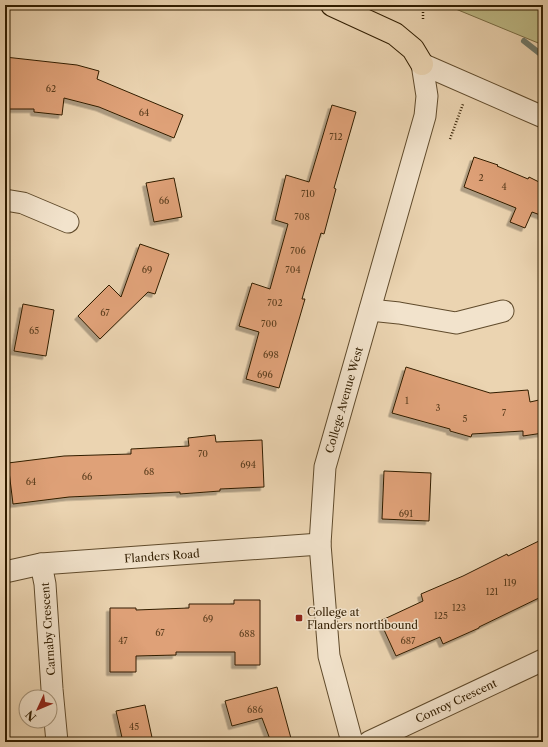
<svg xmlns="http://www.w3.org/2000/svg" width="548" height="747" font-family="'Libre Caslon Text',serif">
  <defs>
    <filter id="shadow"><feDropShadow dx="-3.5" dy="3.5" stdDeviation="0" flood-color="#0004"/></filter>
  </defs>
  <rect width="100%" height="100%" fill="#ebd4b1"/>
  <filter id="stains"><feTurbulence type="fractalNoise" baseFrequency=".005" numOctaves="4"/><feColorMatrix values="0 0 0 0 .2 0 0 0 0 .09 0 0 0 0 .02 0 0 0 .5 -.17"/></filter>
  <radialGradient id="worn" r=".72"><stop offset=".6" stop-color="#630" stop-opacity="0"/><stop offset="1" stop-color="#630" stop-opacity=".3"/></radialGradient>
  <!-- green -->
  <path fill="#bebb87" stroke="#786c44" d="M 446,5 L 543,5 L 543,45 Z"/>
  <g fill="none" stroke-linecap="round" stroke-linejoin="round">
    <!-- stream -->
    <path stroke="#6f796b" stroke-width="6" d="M 524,41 L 543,56"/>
  </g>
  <!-- building -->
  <g fill="#dfa178" stroke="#311d00" filter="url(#shadow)">
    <path d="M 5,57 L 77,65 L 99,71 L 97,79 L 183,115 L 174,138 L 99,107 L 64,98 L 62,115 L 34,112 L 34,109 L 5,109 Z"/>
    <path d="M 332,105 L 356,112 L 334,188 L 336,189 L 324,234 L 321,233 L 302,299 L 305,299 L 279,388 L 246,379 L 259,332 L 239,326 L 252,283 L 270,289 L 288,224 L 275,220 L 286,175 L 309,182 Z"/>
    <path d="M 474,157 L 498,165 L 497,166 L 528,179 L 529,177 L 543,184 L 543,216 L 532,212 L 525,228 L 510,222 L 516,208 L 464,187 Z"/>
    <path d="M 174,178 L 182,217 L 154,222 L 146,183 Z"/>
    <path d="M 140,244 L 169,254 L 155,294 L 148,292 L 100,339 L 78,316 L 109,285 L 121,297 Z"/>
    <path d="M 23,304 L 54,310 L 46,356 L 14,351 Z"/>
    <path d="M 406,367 L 490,393 L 528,390 L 530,402 L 539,400 L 543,422 L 543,433 L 523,436 L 523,431 L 472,434 L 471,437 L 450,431 L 450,429 L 392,413 Z"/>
    <path d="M 215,435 L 216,442 L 262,440 L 264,487 L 220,489 L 220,491 L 180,494 L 180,492 L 69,497 L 13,504 L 8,463 L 64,456 L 131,454 L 131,449 L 189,446 L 188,438 Z"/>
    <path d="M 384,471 L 431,473 L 429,521 L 382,519 Z"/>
    <path d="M 543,539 L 543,596 L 479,627 L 479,628 L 443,644 L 440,637 L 396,656 L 380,621 L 423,601 L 421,594 L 463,576 L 507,554 L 508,556 Z"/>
    <path d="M 234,600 L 260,600 L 260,665 L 235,665 L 235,652 L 176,652 L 176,655 L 136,656 L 136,672 L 110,672 L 110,608 L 136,608 L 136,610 L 189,608 L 189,604 L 234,604 Z"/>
    <path d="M 277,687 L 292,742 L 271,742 L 262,718 L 232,726 L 225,701 Z"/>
    <path d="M 145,705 L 153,742 L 123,742 L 116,711 Z"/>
  </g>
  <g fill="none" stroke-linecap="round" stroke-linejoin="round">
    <!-- minor casing -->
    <g stroke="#604b2c" stroke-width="23">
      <g id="minor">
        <path d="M 422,64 L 543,117"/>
        <path d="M 5,200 L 23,203 L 68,222"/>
        <path d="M 370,310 L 399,313 L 456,323 L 503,311"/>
        <path d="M 41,564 L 45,584 L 52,689 L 57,742"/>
        <path d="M 5,572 L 41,564 L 320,544"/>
        <path d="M 352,742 L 329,656 L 320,544 L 325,467 L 425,116 L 427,96 L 422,64"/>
        <path d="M 369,742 L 543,660"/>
      </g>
    </g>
    <!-- major casing -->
    <g stroke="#311d00" stroke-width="24">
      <path id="major" d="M 332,5 L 395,34 L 413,49 L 422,64"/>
    </g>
    <!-- path -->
    <g stroke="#311d00" stroke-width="2.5" stroke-dasharray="1 2" stroke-linecap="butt">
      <path d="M 423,19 L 423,5"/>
      <path d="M 450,139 L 463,104"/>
    </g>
    <!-- minor -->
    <use href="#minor" stroke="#f2e3cc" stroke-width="21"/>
    <!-- major -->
    <use href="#major" stroke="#ebd4b1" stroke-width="22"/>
  </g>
  <!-- markers -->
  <rect fill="#8f2418" stroke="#f2e3cc" stroke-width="1.5" x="295" y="614" width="8" height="8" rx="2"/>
  <g text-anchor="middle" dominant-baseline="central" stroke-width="3" stroke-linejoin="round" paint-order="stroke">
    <!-- number labels -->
    <g font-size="9" fill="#5c3e1e">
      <text x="51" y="88">62</text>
      <text x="144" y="112">64</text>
      <text x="336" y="136">712</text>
      <text x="481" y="177">2</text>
      <text x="504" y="186">4</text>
      <text x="308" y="193">710</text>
      <text x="164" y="200">66</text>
      <text x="302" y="216">708</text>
      <text x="298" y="250">706</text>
      <text x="147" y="269">69</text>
      <text x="293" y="269">704</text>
      <text x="275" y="302">702</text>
      <text x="105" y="312">67</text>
      <text x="269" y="323">700</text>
      <text x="34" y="330">65</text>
      <text x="271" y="354">698</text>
      <text x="265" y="374">696</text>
      <text x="407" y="400">1</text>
      <text x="438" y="407">3</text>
      <text x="504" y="412">7</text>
      <text x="465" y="418">5</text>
      <text x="203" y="453">70</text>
      <text x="248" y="464">694</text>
      <text x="149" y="471">68</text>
      <text x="87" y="476">66</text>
      <text x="31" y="481">64</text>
      <text x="406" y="513">691</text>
      <text x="510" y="582">119</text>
      <text x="492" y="591">121</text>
      <text x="459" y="607">123</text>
      <text x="441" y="615">125</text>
      <text x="208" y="618">69</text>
      <text x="160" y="632">67</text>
      <text x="247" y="633">688</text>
      <text x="123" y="640">47</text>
      <text x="408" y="640">687</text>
      <text x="255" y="709">686</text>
      <text x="134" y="726">45</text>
    </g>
    <!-- street labels -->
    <g font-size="11" fill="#311d00" stroke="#f2e3cc">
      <text transform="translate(344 400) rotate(-74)">College Avenue West</text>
      <text transform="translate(162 556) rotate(-4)">Flanders Road</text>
      <text transform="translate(48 629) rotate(-94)">Carnaby Crescent</text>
      <text transform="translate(456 701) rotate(-25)">Conroy Crescent</text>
    </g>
    <!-- poi labels -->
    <g font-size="11" fill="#311d00" stroke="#f2e3cc" text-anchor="start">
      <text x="307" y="612">College at<tspan x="307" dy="13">Flanders northbound</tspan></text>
    </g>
  </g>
  <!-- margin -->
  <rect width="548" height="747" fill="none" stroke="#ebd4b1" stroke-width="20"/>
  <rect x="6" y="6" width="536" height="735" fill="none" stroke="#311d00" stroke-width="2"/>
  <rect x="10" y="10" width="528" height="727" fill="none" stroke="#311d00"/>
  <!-- north arrow -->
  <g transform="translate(38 709) rotate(226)"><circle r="19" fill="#f2e3cc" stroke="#a5947a"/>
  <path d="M0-3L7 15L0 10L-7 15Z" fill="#8f2418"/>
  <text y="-6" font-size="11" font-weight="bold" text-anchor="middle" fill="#311d00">N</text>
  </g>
  <rect width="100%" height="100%" filter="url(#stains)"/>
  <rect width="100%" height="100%" fill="url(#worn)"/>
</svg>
